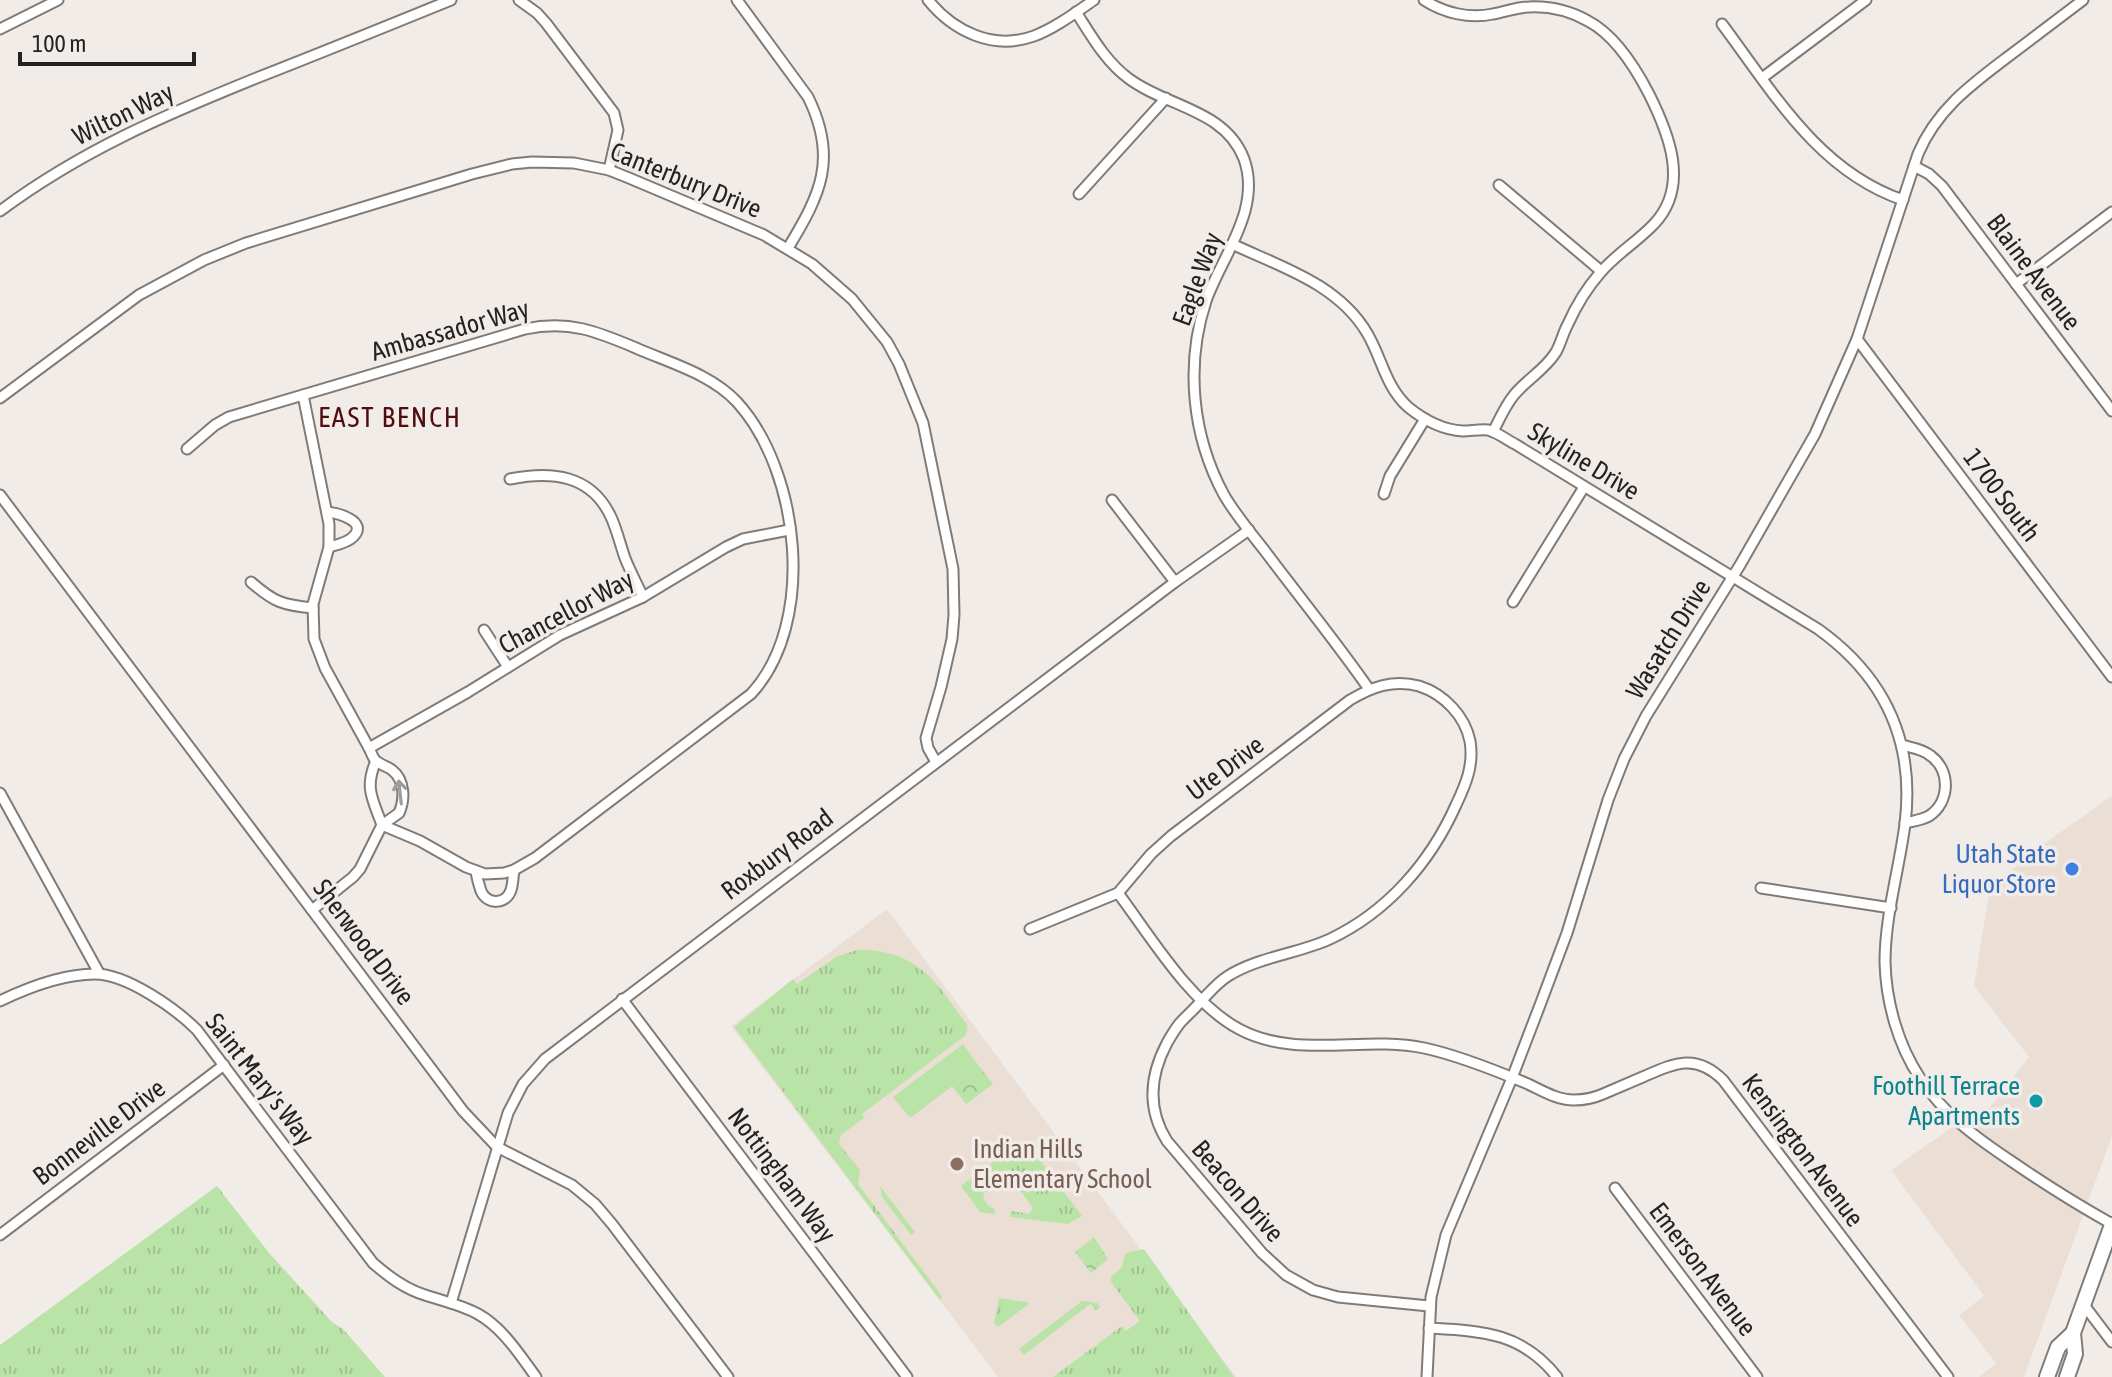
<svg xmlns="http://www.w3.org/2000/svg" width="2112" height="1377" font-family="'Asap Condensed',sans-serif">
  <defs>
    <pattern id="grass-tufts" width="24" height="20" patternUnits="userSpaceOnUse" patternTransform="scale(2)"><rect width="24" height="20" fill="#bae3a8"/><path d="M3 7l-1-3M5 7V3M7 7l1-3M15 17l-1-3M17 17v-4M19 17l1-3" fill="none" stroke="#a0c290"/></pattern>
    <pattern id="park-crowns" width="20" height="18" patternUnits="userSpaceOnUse" patternTransform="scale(2)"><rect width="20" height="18" fill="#bae3a8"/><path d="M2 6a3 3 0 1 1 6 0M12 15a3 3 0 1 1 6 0" fill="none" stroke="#a0c290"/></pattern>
  </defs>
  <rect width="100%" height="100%" fill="#f2ece8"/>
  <!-- built -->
  <g fill="#ebdfd5">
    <path d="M 2112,796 L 2112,1136 L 2024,1377 L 1979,1377 L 1996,1363 L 1959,1315 L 1984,1296 L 1891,1170 L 1951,1128 L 1977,1124 L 2029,1057 L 1974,986 L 1990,888 L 2045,843 Z"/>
    <path d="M 887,909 L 1236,1377 L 998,1377 L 731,1026 Z"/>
  </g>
  <!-- grass -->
  <g fill="url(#grass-tufts)">
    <path d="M 857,950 C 918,949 936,982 968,1026 L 966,1035 L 862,1114 L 864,1118 L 841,1135 L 839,1144 L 860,1170 L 858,1184 L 942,1296 L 940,1300 L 734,1027 L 793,979 L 797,984 L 836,957 Z"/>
    <path d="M 1025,1140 L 1082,1216 L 1068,1224 L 1010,1217 L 1011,1211 L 1029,1214 L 1033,1208 L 1016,1185 L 985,1192 L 983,1197 C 985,1203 990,1208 995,1209 L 995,1214 L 980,1212 L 961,1186 L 1010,1150 L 1011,1151 Z"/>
    <path d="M 217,1186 L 269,1253 L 332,1322 L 343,1329 L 385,1377 L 0,1377 L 0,1345 Z"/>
    <path d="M 880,1186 L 915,1232 L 911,1235 L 882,1197 Z"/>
    <path d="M 1144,1249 L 1234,1377 L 1053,1377 L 1122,1326 L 1126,1331 L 1140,1321 L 1111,1282 L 1110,1278 L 1122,1267 L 1125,1253 Z"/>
    <path d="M 999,1298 L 1027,1302 L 1029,1304 L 998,1327 L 994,1323 Z"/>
    <path d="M 1082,1301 L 1098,1303 L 1100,1308 L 1096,1310 L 1090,1304 L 1024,1355 L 1019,1349 Z"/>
  </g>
  <!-- park -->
  <g fill="url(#park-crowns)">
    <path d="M 979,1066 L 993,1084 L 966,1104 L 952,1086 Z"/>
    <path d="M 1094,1237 L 1108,1259 L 1091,1273 L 1075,1252 Z"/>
  </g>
  <!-- garden -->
  <path fill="#bae3a8" d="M 963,1044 L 979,1066 L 910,1118 L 893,1097 Z"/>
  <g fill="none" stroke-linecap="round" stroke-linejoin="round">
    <!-- street casing -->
    <g stroke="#807b77" stroke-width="13">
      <g id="street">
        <path d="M 519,0 L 537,13 L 546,23 L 614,113 L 618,130 L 609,170"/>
        <path d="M 737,0 L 808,97 C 838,158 821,194 788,248"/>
        <path d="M 928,0 C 953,31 993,51 1034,36 C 1055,28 1075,13 1094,0"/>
        <path d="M 1424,0 C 1444,13 1469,19 1493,14 C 1505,12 1517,7 1529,7 C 1549,6 1570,11 1588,21 C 1615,35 1635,67 1649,94 C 1669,134 1690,186 1654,224 C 1637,242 1616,254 1600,273 C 1587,288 1576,306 1568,324 C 1563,333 1561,343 1556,352 C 1545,370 1527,379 1514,395 C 1505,406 1499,420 1493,432"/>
        <path d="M 1076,12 C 1091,35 1105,61 1128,78 C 1166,107 1225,109 1244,159 C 1262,209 1222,256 1206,301 C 1185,365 1192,436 1224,495 C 1238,519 1258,541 1274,563 C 1306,605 1339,646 1369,689"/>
        <path d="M 1722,24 C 1773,92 1818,171 1903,200"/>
        <path d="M 0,29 L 58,0"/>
        <path d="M 1762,78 L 1866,0"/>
        <path d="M 1914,166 L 1929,174 L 1942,186 L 2112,411"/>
        <path d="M 1499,185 L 1601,271"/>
        <path d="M 1079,194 L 1166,98"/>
        <path d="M 0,211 C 82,150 165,115 259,77 C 323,52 387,26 451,0"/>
        <path d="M 1232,244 C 1281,267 1338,284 1367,333 C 1382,358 1385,386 1408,407 C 1424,420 1443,430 1463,431 C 1471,431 1480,429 1488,430 C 1497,432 1507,440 1515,444 L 1818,629 C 1885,677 1915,742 1905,824 C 1899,870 1885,916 1885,962 C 1886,1002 1898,1045 1920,1078 C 1944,1115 1978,1139 2014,1163 C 2046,1185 2078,1205 2112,1224"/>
        <path d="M 2016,284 L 2112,212"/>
        <path d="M 1857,339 L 2112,677"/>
        <path d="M 303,395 L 329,524 L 329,547 L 313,604 L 314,639 L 325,668 L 369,748 C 371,752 372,756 375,760 C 380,765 387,766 392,770 C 405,780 405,800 399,813 L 382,825 L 360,869 L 353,877 L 312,910"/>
        <path d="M 0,398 L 139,295 L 204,260 L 246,243 L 472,174 L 512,164 L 532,162 L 574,163 L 609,170 L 629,178 L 764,235 L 812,264 L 852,299 L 887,342 L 899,364 L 923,423 L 953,569 L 954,615 L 952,639 L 941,687 L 926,738 L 928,748 L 936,762"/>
        <path d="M 187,449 L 215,425 L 229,417 L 525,329 C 569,320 596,331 636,348 C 670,363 711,374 737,402 C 800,471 817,623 751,694 L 535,858 L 514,870 L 504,873 L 485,874 L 466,867 L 420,841 L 382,825"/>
        <path d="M 510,479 C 551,471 591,474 611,517 C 617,530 620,544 625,558 C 630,571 637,584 643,597"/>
        <path d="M 1384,494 L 1390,476 L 1425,419"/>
        <path d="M 0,495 L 463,1111 L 497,1147 L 572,1185 L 595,1204 L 612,1224 L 728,1377"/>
        <path d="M 1112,500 L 1175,582"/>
        <path d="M 327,512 C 337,513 369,521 353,537 C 347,543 336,545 329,547"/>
        <path d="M 251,582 C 274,602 282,605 313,608"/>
        <path d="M 1513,602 L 1584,487"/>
        <path d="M 484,630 L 508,667"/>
        <path d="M 1902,745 C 1912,748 1923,749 1931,756 C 1951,771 1950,802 1929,816 C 1922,820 1913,821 1905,823"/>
        <path d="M 369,748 L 468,692 L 560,635 L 643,597 L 726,547 L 743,539 L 789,530"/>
        <path d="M 376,761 C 364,788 373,800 382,825"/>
        <path d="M 0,793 L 99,973"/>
        <path d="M 476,871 C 477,878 479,885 481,891 C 487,905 506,905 511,890 C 513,884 513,876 514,870"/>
        <path d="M 1761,888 L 1891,908"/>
        <path d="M 1118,893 C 1151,937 1190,1003 1239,1029 C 1297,1060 1363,1035 1424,1048 C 1457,1055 1497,1071 1528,1084 C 1543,1091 1557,1100 1574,1100 C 1584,1100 1594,1098 1603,1094 C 1617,1088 1631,1082 1645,1076 C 1675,1063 1696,1053 1723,1080 L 1948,1377"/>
        <path d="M 1030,929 L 1118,893 L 1151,854 L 1171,836 L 1350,700 C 1372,687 1393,679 1419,686 C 1444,694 1465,716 1470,741 C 1474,765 1466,784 1456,805 C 1430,863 1387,912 1330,939 C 1297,954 1258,957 1228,976 C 1217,983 1210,992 1201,1001 C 1195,1009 1187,1015 1180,1023 C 1175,1029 1171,1036 1167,1043 C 1150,1075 1147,1109 1167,1141 L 1262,1253 L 1286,1275 L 1313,1290 L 1338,1297 L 1429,1306"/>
        <path d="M 622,999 L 907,1377"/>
        <path d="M 0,1001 C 29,987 63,974 95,974 C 127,974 176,1009 197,1030 L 373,1263 C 389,1277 405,1289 425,1295 C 443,1301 462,1305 478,1314 C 503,1328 519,1354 536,1377"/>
        <path d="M 1615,1188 L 1757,1377"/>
        <path d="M 0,1235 L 224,1065"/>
        <path d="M 451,1303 L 508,1113 L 523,1084 L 545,1059 L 1175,582 L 1249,530"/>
        <path d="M 2084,1305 L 2112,1342"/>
        <path d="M 1429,1328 C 1481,1331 1522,1332 1557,1377"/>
        <path d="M 1427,1377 L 1431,1297 L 1446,1235 L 1512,1078 L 1540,1005 L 1567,933 L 1608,800 L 1624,759 L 1646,716 L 1740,565 L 1815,434 L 1857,339 L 1918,154 C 1937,109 1972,84 2009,56 C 2034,37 2058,19 2083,0"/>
      </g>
    </g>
    <!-- primary casing -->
    <g stroke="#807b77" stroke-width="18">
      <g id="primary">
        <path d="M 2047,1377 L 2058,1347 L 2073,1333"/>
        <path d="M 2067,1377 L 2075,1354 L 2073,1333 L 2112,1225"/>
      </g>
    </g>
    <!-- street -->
    <use href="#street" stroke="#fff" stroke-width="9"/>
    <!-- primary -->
    <use href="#primary" stroke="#fff" stroke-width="14"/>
  </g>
  <!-- one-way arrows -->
  <defs><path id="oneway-shaft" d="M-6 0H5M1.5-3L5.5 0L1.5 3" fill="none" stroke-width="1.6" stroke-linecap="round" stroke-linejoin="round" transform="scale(2)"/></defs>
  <use stroke="#9d9c9c" href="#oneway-shaft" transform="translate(400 792) rotate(-96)"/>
  <!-- markers -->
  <circle fill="#3f7fe0" stroke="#f2ece8" stroke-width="3" cx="2072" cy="869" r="8"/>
  <circle fill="#0f9aa8" stroke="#f2ece8" stroke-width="3" cx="2036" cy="1101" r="8"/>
  <circle fill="#8d6e63" stroke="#f2ece8" stroke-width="3" cx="957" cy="1164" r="8"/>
  <g text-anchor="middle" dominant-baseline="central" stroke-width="7" stroke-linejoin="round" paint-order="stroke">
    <!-- street labels -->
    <g font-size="26" fill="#252322" stroke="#f2ece8">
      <text transform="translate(123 114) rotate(-26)">Wilton Way</text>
      <text transform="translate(686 180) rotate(22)">Canterbury Drive</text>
      <text transform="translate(2034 272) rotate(53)">Blaine Avenue</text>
      <text transform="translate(1197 279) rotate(-70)">Eagle Way</text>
      <text transform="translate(450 330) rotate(-16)">Ambassador Way</text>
      <text transform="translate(1584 461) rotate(31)">Skyline Drive</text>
      <text transform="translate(2002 495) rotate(53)">1700 South</text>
      <text transform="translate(566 612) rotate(-28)">Chancellor Way</text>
      <text transform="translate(1668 639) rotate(-58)">Wasatch Drive</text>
      <text transform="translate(1225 768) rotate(-37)">Ute Drive</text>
      <text transform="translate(777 854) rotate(-37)">Roxbury Road</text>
      <text transform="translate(364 942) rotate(53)">Sherwood Drive</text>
      <text transform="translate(260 1079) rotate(52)">Saint Mary's Way</text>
      <text transform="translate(99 1132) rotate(-37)">Bonneville Drive</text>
      <text transform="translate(1803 1150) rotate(53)">Kensington Avenue</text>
      <text transform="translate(782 1175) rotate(53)">Nottingham Way</text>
      <text transform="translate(1238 1191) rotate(49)">Beacon Drive</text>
      <text transform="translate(1703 1269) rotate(53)">Emerson Avenue</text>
    </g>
    <!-- shop labels -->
    <g font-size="26" fill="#366cbe" stroke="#f2ece8" text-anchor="end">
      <text x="2056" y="854">Utah State<tspan x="2056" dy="30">Liquor Store</tspan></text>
    </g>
    <!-- culture labels -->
    <g font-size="26" fill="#0d838f" stroke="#f2ece8" text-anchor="end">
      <text x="2020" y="1086">Foothill Terrace<tspan x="2020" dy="30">Apartments</tspan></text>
    </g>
    <!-- education labels -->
    <g font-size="26" fill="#785e54" stroke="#f2ece8" text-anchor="start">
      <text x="973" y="1149">Indian Hills<tspan x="973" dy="30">Elementary School</tspan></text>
    </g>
    <!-- neighbourhood labels -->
    <g font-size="28" letter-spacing="2" fill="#510c0f" stroke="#f2ece8">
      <text x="390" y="417">EAST BENCH</text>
    </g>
  </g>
  <!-- scale -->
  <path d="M20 52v12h174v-12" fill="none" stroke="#252322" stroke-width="4"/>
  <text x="32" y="52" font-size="24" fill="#252322" stroke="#f2ece8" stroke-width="6" paint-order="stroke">100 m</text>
</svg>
